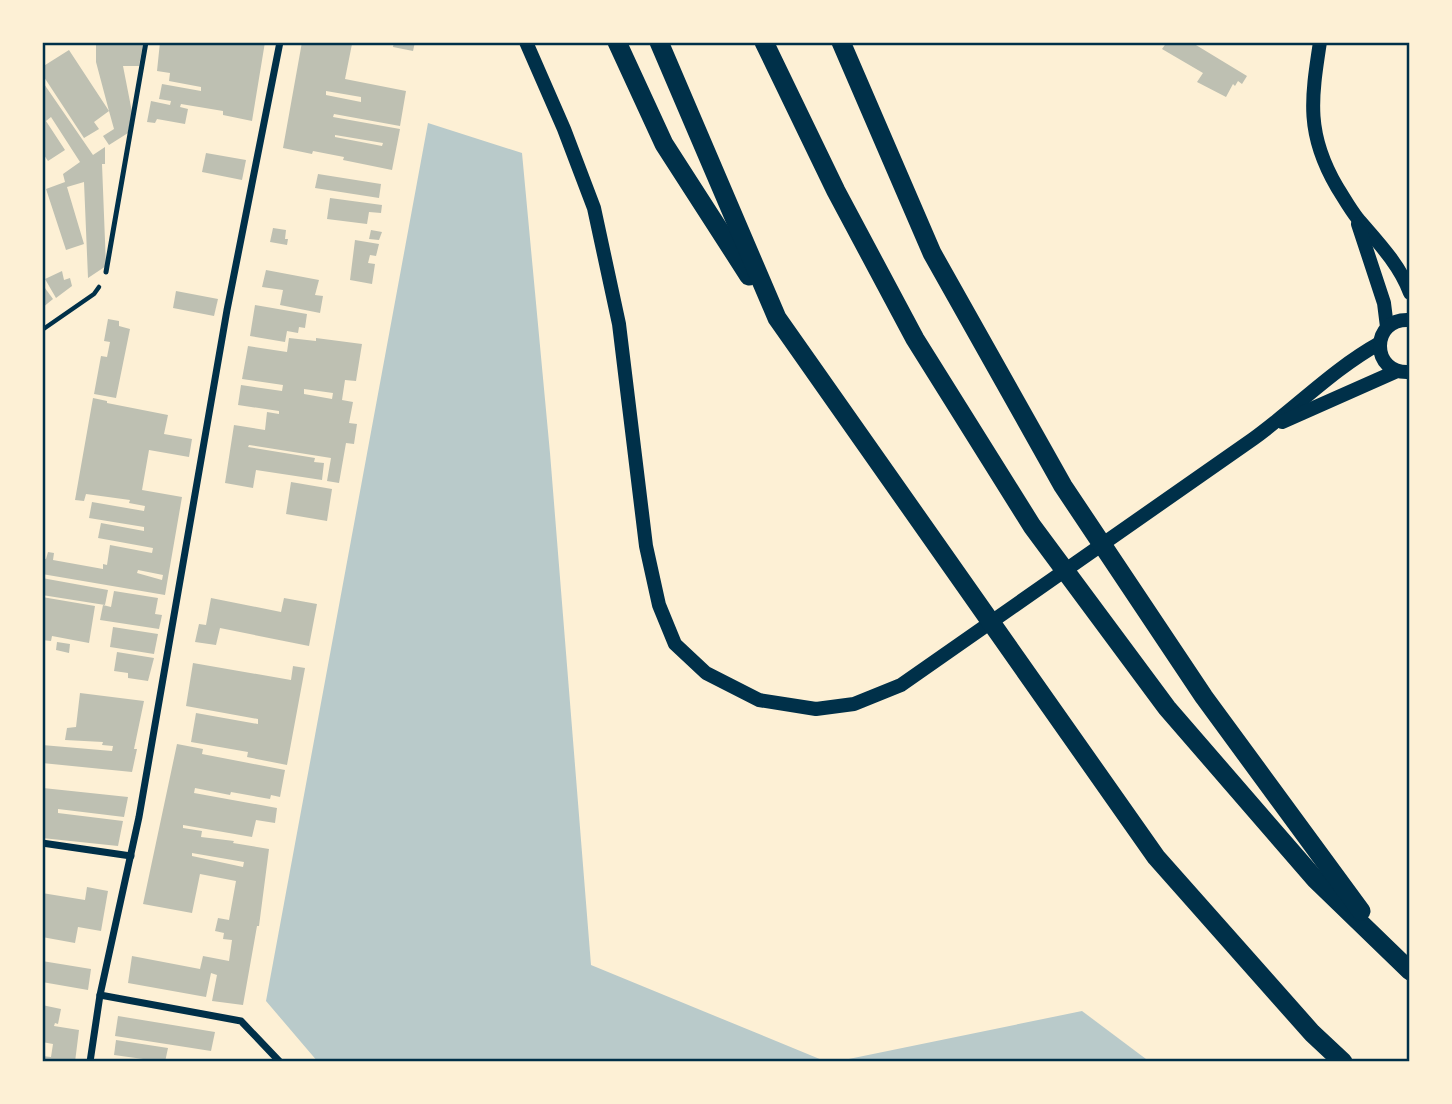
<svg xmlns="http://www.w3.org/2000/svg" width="1452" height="1104" font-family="'Varela Round',sans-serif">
  <rect width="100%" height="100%" fill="#fdf0d5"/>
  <!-- green -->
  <g fill="#b9caca">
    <path d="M 428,123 L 522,153 L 550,453 L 591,965 L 827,1062 L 318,1062 L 266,1001 Z"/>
    <path d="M 1082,1011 L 1150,1062 L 834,1062 Z"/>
  </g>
  <!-- building -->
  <g fill="#bec0b2" fill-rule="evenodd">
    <path d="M 160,42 L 265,42 L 252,121 L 223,115 L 223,111 L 181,104 L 180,107 L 188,109 L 185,124 L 157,119 L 155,123 L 147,122 L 151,101 L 170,105 L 171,101 L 159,99 L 162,84 L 201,91 L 201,87 L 169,81 L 170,73 L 157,71 Z"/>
    <path d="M 302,42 L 352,44 L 345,79 L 406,91 L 400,126 L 334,114 L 333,117 L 400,129 L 392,170 L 343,160 L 344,157 L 313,151 L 312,154 L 283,148 ZM 326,91 L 361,97 L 361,102 L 326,95 ZM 335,135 L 383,143 L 382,146 L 335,137 Z"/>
    <path d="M 394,42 L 415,42 L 413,51 L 393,47 Z"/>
    <path d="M 1167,42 L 1191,42 L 1247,76 L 1242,84 L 1238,81 L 1235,86 L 1233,84 L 1226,97 L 1197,82 L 1203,73 L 1162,49 Z"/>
    <path d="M 96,44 L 143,44 L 139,66 L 123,66 L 132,112 L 128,133 L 109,145 L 103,136 L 114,129 L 109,111 L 94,122 L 99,129 L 84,138 L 42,74 L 42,67 L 69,50 L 109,111 L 96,62 Z"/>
    <path d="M 42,81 L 93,155 L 105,147 L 105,164 L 102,164 L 106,266 L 88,278 L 84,182 L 67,187 L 84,244 L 66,250 L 46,189 L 65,182 L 63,174 L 80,162 L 51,117 L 46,121 L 65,150 L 48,161 L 42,152 Z"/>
    <path d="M 206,153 L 246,160 L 242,180 L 202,172 Z"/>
    <path d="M 318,174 L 381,184 L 379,198 L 315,188 Z"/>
    <path d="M 330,198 L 382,205 L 381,213 L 369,212 L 367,224 L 327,219 Z"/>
    <path d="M 273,228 L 286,230 L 285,239 L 288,239 L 287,245 L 270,242 Z"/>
    <path d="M 371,230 L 382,232 L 379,240 L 369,239 Z"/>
    <path d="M 355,240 L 379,244 L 376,256 L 370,255 L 368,263 L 375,264 L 372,284 L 350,280 Z"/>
    <path d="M 266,270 L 319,280 L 315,295 L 323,296 L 320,313 L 280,305 L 283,290 L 262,287 Z"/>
    <path d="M 62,271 L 64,280 L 70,278 L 72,286 L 56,298 L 45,279 Z"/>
    <path d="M 42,284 L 53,299 L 42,308 Z"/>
    <path d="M 176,291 L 218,299 L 214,316 L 173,308 Z"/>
    <path d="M 255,305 L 307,314 L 305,328 L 299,327 L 298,333 L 287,331 L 285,342 L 250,336 Z"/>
    <path d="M 108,319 L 119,321 L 119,326 L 130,329 L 116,398 L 94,394 L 101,356 L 107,357 L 110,342 L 104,341 Z"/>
    <path d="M 289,338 L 316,341 L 316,338 L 362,344 L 356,381 L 345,380 L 342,400 L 353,402 L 349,423 L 357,424 L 354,444 L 346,443 L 339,483 L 327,481 L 331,458 L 249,445 L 248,447 L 315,458 L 314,462 L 324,463 L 322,480 L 256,470 L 253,488 L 225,483 L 234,425 L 265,430 L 267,412 L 279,414 L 279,411 L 238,405 L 241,385 L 282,391 L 283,385 L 242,379 L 248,346 L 287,352 ZM 304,389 L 333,393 L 332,399 L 304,394 Z"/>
    <path d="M 93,398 L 107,401 L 107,403 L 168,415 L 164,434 L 192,439 L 189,457 L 149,450 L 142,490 L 182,497 L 165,595 L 42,574 L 42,558 L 46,559 L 48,552 L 54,553 L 53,560 L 103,569 L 103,564 L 107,565 L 110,545 L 152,553 L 153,548 L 98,538 L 101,523 L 144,531 L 144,527 L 89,518 L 92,502 L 144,511 L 145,506 L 129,503 L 130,500 L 86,494 L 84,501 L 75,500 ZM 138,570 L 163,575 L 162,580 L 137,573 Z"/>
    <path d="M 291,482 L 332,489 L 327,521 L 286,514 Z"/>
    <path d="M 42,578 L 108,590 L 105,605 L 42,595 Z"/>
    <path d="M 114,591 L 158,598 L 155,614 L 162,615 L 159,629 L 100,620 L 103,605 L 111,607 Z"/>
    <path d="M 42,597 L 95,606 L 89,643 L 52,636 L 51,641 L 42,640 Z"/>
    <path d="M 211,598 L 281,612 L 284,598 L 317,604 L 309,646 L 220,628 L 216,645 L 195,642 L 199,624 L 206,625 Z"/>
    <path d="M 113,627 L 158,634 L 154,654 L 110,647 Z"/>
    <path d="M 57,642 L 70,644 L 69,653 L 56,650 Z"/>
    <path d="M 117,652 L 154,658 L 148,681 L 128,678 L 128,673 L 114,671 Z"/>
    <path d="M 193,663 L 291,680 L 293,666 L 305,668 L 287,765 L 247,757 L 248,752 L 191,742 L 196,713 L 258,724 L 258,719 L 186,706 Z"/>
    <path d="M 80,693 L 144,701 L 134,749 L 137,749 L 132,772 L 42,763 L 42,745 L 112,751 L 113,746 L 102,745 L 103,742 L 65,740 L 67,728 L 76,727 Z"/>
    <path d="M 177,744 L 203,749 L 202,754 L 285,770 L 280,797 L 271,795 L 270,799 L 231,792 L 230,795 L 195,788 L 194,793 L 277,808 L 275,823 L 256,820 L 252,837 L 183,825 L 183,828 L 202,831 L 201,837 L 234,841 L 233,843 L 269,849 L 259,926 L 257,926 L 243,1005 L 212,1001 L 217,975 L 211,973 L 206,997 L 128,983 L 132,956 L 200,969 L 203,956 L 229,961 L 232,940 L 223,939 L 224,933 L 215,931 L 218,918 L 229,920 L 236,881 L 200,874 L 192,913 L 143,904 ZM 192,853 L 244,862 L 243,867 L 192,856 Z"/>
    <path d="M 43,788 L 128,797 L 124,817 L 58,809 L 58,813 L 123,821 L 118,846 L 42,838 Z"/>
    <path d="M 87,887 L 108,891 L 101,931 L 78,927 L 75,943 L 42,937 L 42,893 L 85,900 Z"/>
    <path d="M 42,961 L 91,969 L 88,990 L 42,982 Z"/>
    <path d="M 42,1005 L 61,1009 L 58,1024 L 55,1023 L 54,1026 L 79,1030 L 75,1062 L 42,1062 L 42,1056 L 51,1057 L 53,1044 L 42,1042 Z"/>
    <path d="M 118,1016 L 215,1032 L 211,1051 L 115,1036 Z"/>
    <path d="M 116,1040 L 168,1048 L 165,1062 L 114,1055 Z"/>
  </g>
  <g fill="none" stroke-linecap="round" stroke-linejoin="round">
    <!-- path -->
    <path stroke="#003049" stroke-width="4.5" d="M 42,330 L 94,294 L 99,287"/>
    <!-- service -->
    <path stroke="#003049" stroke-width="5" d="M 106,272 L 146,42"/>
    <!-- minor -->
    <g stroke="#003049" stroke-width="7">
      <path d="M 42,843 L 131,856"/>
      <path d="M 100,995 L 241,1021 L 280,1062"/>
      <path d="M 90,1062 L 100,995 L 139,817 L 227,310 L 280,42"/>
    </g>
    <!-- secondary -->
    <g stroke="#003049" stroke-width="14">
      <path d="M 526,42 L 564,129 L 594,208 L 619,324 L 646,546 L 659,605 L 675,644 L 706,673 L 759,700 L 816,709 L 854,704 L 901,685 C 1018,603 1136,521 1253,439 C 1296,408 1333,369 1380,343"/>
      <path d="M 1320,42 C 1311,100 1306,134 1337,187 C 1344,198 1350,209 1358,219 C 1377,241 1400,265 1410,293"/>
      <path d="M 1358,224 L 1384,303 L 1387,327"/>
      <path d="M 1410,320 C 1370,317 1370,375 1410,372"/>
      <path d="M 1282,422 L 1397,371"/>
    </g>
    <!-- motorway -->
    <g stroke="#003049" stroke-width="19">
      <path d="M 617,42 L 664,144 L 749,276"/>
      <path d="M 659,42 L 777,318 L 1156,857 L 1312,1033 L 1343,1062"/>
      <path d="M 764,42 L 836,191 L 915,339 L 1032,526 L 1167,708 L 1316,880 L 1410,971"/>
      <path d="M 841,42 L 932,253 L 1063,486 L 1204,697 L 1361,911"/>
    </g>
  </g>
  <!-- border -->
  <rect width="1452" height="1104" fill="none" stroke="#fdf0d5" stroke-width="88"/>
  <rect x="44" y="44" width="1364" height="1016" fill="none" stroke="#003049" stroke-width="2.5"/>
</svg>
